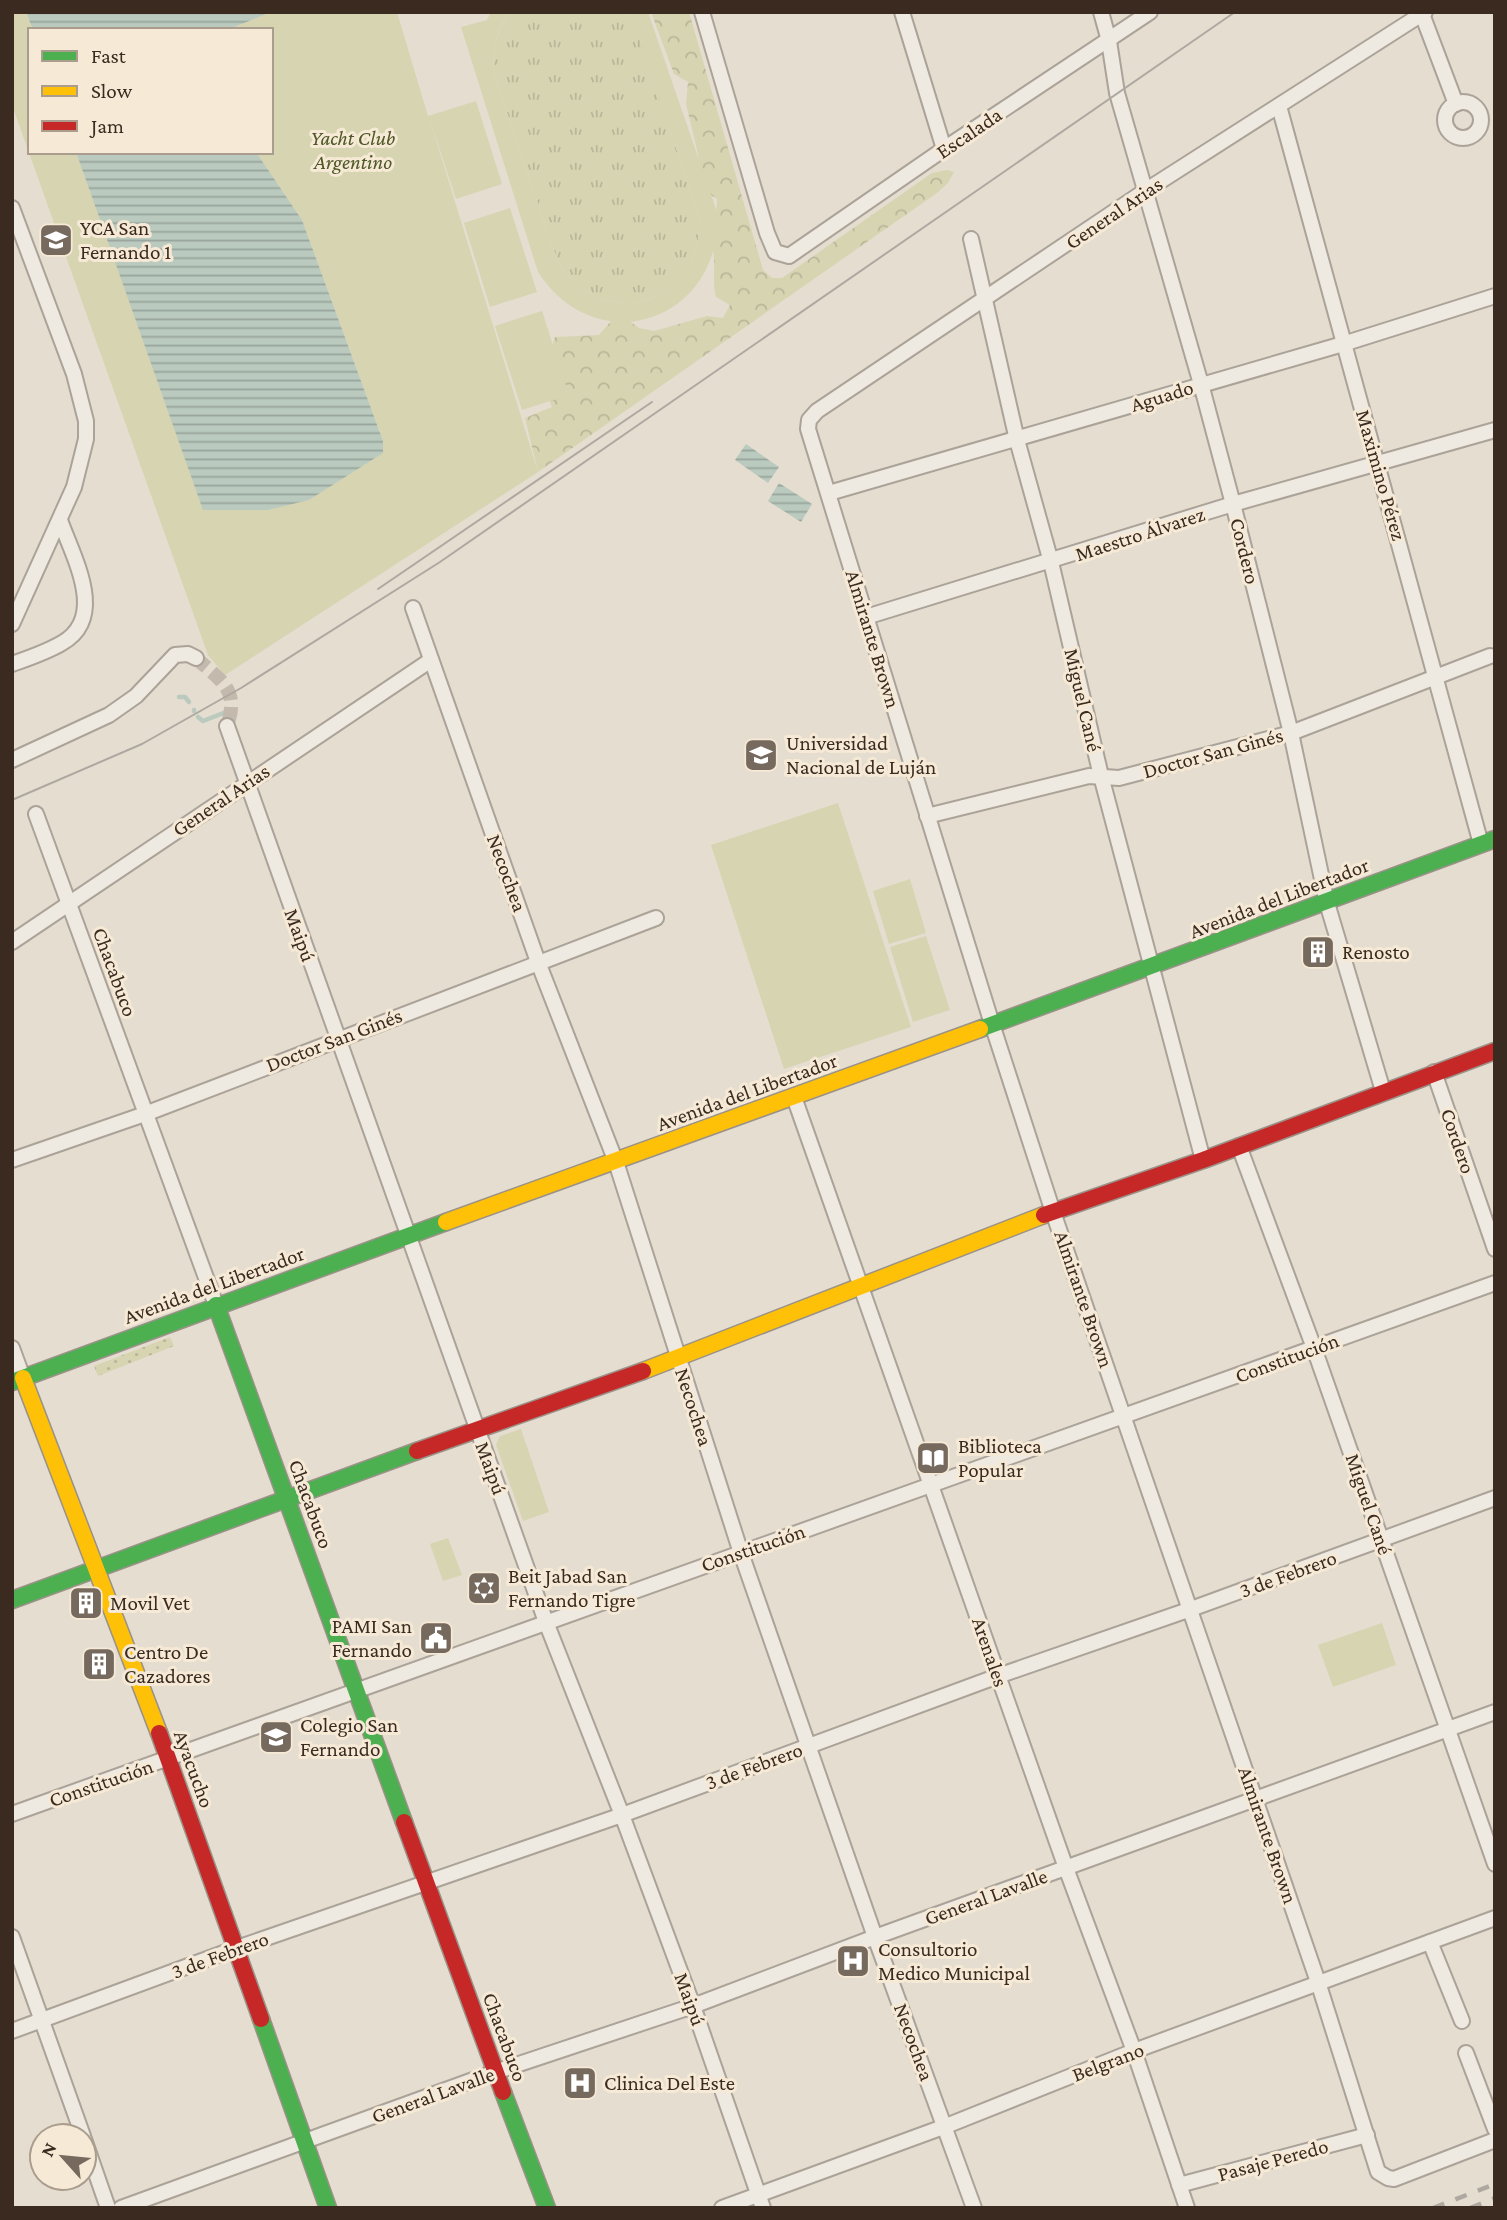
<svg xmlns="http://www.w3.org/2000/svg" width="1507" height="2220" font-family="'Crimson Pro',serif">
  <defs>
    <pattern id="grass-tufts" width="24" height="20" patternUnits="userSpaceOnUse" patternTransform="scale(1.75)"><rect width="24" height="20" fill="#d7d4b2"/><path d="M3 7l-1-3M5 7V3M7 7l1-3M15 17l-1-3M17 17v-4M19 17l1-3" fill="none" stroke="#b9b699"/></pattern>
    <pattern id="forest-crowns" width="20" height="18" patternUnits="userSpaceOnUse" patternTransform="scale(1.75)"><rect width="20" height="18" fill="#d7d4b2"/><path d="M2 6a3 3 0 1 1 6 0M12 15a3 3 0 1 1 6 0" fill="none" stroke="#b9b699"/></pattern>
    <pattern id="garden-dots" width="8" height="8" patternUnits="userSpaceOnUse" patternTransform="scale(1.75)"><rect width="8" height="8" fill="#d7d4b2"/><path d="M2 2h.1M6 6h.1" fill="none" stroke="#b9b699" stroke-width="1.8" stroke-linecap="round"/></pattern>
    <pattern id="water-rules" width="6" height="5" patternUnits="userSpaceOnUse" patternTransform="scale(1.75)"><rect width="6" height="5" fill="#bacabf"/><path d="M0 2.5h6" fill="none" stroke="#98a49b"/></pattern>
  </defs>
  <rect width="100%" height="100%" fill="#e5ddd0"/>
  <!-- grass -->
  <path fill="url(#grass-tufts)" d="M 509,12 L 627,12 L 634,22 L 699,217 C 705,303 604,336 558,262 L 494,74 C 492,51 496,33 509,12 Z"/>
  <!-- forest -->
  <path fill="url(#forest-crowns)" d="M 651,12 L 689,12 L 763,270 L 772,278 L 782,278 L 932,173 L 947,170 L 954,172 L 948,183 L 937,193 L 538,472 L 525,418 L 552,407 L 541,381 L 555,337 L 599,335 L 612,320 L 628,320 L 639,328 L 654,331 L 707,316 L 723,318 L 730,305 L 716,297 C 711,278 718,259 710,242 L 716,229 L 717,199 L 700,188 L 698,154 L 686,104 L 688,82 L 674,74 Z"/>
  <!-- park -->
  <g fill="#d7d4b2">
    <path d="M 12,12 L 26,12 L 33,30 L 30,30 L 30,152 L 76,152 L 116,261 L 309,500 L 383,452 L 383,441 L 302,220 L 256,152 L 271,152 L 271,30 L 227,30 L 271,12 L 397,12 L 428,116 L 476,101 L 502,184 L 456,199 L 429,117 L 538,472 L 225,675 L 208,655 L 12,105 Z"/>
    <path d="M 491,12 L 509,12 C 496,32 492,51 494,74 L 558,262 C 604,336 705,303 699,217 L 634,23 L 627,12 L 648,12 L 717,212 C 723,320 598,364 538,272 L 461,27 L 487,20 Z"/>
    <path d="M 510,208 L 537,292 L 490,307 L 464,223 Z"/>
    <path d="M 542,311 L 569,395 L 522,410 L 495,326 Z"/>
    <path d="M 838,803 L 911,1027 L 784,1069 L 711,845 Z"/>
    <path d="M 910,879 L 926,933 L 889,944 L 873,891 Z"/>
    <path d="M 926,936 L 950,1010 L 913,1022 L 890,947 Z"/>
    <path d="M 521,1429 L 549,1512 L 523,1521 L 496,1445 L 500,1436 Z"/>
    <path d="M 448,1538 L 462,1575 L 443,1581 L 430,1544 Z"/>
    <path d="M 1382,1623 L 1396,1665 L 1333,1687 L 1318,1645 Z"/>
  </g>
  <!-- garden -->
  <path fill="url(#garden-dots)" d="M 170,1337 L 174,1346 L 98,1376 L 94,1366 Z"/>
  <!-- water -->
  <g fill="url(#water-rules)">
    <path d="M 26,12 L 271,12 L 227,30 L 33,30 Z"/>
    <path d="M 76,152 L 256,152 L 302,220 L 383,441 L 383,453 L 309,500 L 268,510 L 203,510 Z"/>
    <path d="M 746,444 L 779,467 L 768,483 L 735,460 Z"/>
    <path d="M 779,483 L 812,504 L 801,522 L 768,501 Z"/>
  </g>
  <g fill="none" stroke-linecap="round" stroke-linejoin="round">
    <!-- stream -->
    <g stroke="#bacabf" stroke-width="4.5">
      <path d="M 179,697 L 185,697 L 189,702"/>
      <path d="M 194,710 L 194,711"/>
      <path d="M 198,717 L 203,721 L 226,712"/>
    </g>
    <!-- street-tunnel -->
    <path stroke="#c3b9ad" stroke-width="14" stroke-dasharray="14 7" stroke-linecap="butt" d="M 196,658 C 221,681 240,689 227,726"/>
    <!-- street casing -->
    <g stroke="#aba298" stroke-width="18">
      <g id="street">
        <path d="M 702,12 L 767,233 L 775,252 L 789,256 L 944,149 L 1150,12"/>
        <path d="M 902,12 L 944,149"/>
        <path d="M 1101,12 L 1109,41 L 1117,93 L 1201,384 L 1233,504 L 1291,733 L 1327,903 L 1383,1091"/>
        <path d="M 1425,12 L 1145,191 L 817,411 L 809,420 L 808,429 L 992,1024 L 1053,1212 L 1318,1982 L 1378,2172 L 1388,2178 L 1394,2179 L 1495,2140"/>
        <path d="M 1422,14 L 1456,104"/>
        <circle cx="1463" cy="120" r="18"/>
        <path d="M 1279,106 L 1481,844"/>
        <path d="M 12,208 L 74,374 L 86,421 L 86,439 L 74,487 L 12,624"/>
        <path d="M 971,239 L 1017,440 L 1051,562 L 1101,776 L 1203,1160"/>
        <path d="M 829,493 L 1343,344 L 1495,296"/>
        <path d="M 413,608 L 538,962 L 616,1162 L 741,1553 L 875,1937 L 974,2208"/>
        <path d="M 866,617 L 1233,504 L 1495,430"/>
        <path d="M 12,664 C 29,658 47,652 62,643 C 108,617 73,557 60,520"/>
        <path d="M 227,726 L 546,1622 L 622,1815 L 693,2006 L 763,2208"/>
        <path d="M 12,760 L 109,715 L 136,696 L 175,655 L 188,654 L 196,658"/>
        <path d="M 36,814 L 216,1305"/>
        <path d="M 927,816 L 1089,776 L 1119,778 L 1291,733 L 1490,656"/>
        <path d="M 12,942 L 431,660"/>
        <path d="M 1434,1072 L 1495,1249"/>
        <path d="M 794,1097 L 1066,1868 L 1134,2051 L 1187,2208"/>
        <path d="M 1239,1146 L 1314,1348 L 1495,1864"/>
        <path d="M 12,1160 L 145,1114 L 656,918"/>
        <path d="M 12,1348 L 23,1378"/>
        <path d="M 12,1814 L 1495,1283"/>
        <path d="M 12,1937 L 83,2136"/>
        <path d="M 1430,1942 L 1462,2021"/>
        <path d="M 12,2031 L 237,1948 L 622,1815 L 998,1676 L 1191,1609 L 1495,1498"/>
        <path d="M 1466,2053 L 1495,2129"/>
        <path d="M 84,2139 L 108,2208"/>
        <path d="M 1179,2185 L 1367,2135"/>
        <path d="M 121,2208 L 495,2072 L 693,2006 L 875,1937 L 1495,1712"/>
        <path d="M 722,2208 L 946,2126 L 1134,2051 L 1495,1918"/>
      </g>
    </g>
    <!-- fast casing -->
    <g stroke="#9a9288" stroke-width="19">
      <g id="fast">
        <path d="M 980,1029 L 1495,839"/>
        <path d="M 216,1305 L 404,1822"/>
        <path d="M 12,1382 L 446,1222"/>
        <path d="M 12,1600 L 417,1451"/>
        <path d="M 261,2019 L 328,2208"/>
        <path d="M 503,2092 L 547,2208"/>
      </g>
    </g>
    <!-- slow casing -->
    <g stroke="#9a9288" stroke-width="19">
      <g id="slow">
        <path d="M 446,1222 L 980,1029"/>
        <path d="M 643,1371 L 1044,1215"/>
        <path d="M 23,1378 L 159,1733"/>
      </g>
    </g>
    <!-- jam casing -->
    <g stroke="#9a9288" stroke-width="19">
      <g id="jam">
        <path d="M 1044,1215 L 1203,1160 L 1495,1051"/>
        <path d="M 417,1451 L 643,1371"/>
        <path d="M 159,1733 L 261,2019"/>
        <path d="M 404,1822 L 503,2092"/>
      </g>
    </g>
    <!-- street -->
    <use href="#street" stroke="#eee9e1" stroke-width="14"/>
    <!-- fast -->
    <use href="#fast" stroke="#4caf50" stroke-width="16"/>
    <!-- slow -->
    <use href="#slow" stroke="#ffc107" stroke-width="16"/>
    <!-- jam -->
    <use href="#jam" stroke="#c62828" stroke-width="16"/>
    <!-- tram -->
    <g stroke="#aea8a1" stroke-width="2">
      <path d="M 378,589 L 652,402"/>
      <path d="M 12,800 L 142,744 L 241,688 L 440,562 L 1235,12"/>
    </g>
    <!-- rail -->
    <g stroke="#aea8a1" stroke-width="4.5" stroke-dasharray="12 12" stroke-linecap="butt">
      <path d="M 1433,2208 L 1495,2184"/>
      <path d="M 1470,2208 L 1495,2198"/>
    </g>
  </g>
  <!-- icons -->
  <defs>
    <g id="school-square" transform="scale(1.75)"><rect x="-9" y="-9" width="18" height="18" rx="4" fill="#76695e" stroke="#f6ead6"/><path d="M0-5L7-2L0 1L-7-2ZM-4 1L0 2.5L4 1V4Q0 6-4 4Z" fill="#fff"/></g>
    <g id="university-square" transform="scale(1.75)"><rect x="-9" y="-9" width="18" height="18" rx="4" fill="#76695e" stroke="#f6ead6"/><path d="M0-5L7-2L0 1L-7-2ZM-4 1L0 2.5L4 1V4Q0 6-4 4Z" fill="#fff"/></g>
    <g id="building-square" transform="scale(1.75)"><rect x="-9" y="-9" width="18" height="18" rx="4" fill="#76695e" stroke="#f6ead6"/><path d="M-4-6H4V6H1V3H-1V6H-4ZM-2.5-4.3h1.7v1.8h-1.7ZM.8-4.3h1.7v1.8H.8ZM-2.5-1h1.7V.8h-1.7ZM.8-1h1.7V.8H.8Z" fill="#fff"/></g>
    <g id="library-square" transform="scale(1.75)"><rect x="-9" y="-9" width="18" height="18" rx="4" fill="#76695e" stroke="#f6ead6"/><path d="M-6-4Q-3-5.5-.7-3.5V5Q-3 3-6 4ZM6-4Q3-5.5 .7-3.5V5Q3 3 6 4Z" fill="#fff"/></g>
    <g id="synagogue-square" transform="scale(1.75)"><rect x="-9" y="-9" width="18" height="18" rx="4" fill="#76695e" stroke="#f6ead6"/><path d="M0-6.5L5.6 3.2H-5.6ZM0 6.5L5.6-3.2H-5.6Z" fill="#fff"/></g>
    <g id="civic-square" transform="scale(1.75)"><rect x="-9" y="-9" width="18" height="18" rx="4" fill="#76695e" stroke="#f6ead6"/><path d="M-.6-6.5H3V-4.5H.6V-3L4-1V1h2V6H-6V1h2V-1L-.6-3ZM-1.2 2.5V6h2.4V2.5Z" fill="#fff"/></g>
    <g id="hospital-square" transform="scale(1.75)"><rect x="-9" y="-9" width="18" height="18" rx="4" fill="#76695e" stroke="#f6ead6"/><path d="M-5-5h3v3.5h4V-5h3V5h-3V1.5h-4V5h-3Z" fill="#fff"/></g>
  </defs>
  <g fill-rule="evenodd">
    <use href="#school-square" x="56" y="240"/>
    <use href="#university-square" x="761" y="755"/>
    <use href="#building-square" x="1318" y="952"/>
    <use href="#library-square" x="933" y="1458"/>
    <use href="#synagogue-square" x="484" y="1588"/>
    <use href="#building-square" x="86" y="1603"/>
    <use href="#civic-square" x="436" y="1638"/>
    <use href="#building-square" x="99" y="1664"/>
    <use href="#school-square" x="276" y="1737"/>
    <use href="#hospital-square" x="853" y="1961"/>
    <use href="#hospital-square" x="580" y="2083"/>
  </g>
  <g text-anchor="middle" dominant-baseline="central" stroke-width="6" stroke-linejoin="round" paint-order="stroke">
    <!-- street labels -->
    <g font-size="21" fill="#3a2a20" stroke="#f6ead6">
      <text transform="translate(969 133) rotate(-34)">Escalada</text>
      <text transform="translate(1114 213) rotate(-34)">General Arias</text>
      <text transform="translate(1162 396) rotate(-17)">Aguado</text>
      <text transform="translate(1381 475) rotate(74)">Maximino Pérez</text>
      <text transform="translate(1140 534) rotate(-18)">Maestro Álvarez</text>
      <text transform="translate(1245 551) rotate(76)">Cordero</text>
      <text transform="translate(873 639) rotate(73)">Almirante Brown</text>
      <text transform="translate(1083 700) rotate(77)">Miguel Cané</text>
      <text transform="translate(1213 753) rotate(-15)">Doctor San Ginés</text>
      <text transform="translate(221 800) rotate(-34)">General Arias</text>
      <text transform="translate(507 873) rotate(70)">Necochea</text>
      <text transform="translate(1279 898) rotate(-21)">Avenida del Libertador</text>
      <text transform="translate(300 935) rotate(70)">Maipú</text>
      <text transform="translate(115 972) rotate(70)">Chacabuco</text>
      <text transform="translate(334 1040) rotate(-21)">Doctor San Ginés</text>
      <text transform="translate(747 1092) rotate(-20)">Avenida del Libertador</text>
      <text transform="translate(1458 1141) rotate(71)">Cordero</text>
      <text transform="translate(214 1285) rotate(-20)">Avenida del Libertador</text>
      <text transform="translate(1084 1299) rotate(71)">Almirante Brown</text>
      <text transform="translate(1287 1358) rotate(-20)">Constitución</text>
      <text transform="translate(694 1407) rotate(72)">Necochea</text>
      <text transform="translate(491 1468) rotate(70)">Maipú</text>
      <text transform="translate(311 1504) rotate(70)">Chacabuco</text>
      <text transform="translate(1369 1504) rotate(71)">Miguel Cané</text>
      <text transform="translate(753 1548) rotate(-19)">Constitución</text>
      <text transform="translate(1288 1574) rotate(-20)">3 de Febrero</text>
      <text transform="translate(990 1652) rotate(71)">Arenales</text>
      <text transform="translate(754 1766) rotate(-20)">3 de Febrero</text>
      <text transform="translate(194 1769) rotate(70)">Ayacucho</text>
      <text transform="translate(101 1783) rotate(-19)">Constitución</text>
      <text transform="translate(1268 1835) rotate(71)">Almirante Brown</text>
      <text transform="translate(986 1897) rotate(-20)">General Lavalle</text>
      <text transform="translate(220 1955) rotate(-20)">3 de Febrero</text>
      <text transform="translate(690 1999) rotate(70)">Maipú</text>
      <text transform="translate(505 2037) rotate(70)">Chacabuco</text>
      <text transform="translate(914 2042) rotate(70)">Necochea</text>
      <text transform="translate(1108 2062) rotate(-21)">Belgrano</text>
      <text transform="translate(433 2095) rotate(-20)">General Lavalle</text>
      <text transform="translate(1273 2160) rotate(-15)">Pasaje Peredo</text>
    </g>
    <!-- park labels -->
    <g font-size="21" font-style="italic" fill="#4e5726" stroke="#f6ead6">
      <text x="353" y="138">Yacht Club<tspan x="353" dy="24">Argentino</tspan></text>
    </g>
    <!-- poi labels -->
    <g font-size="21" fill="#3a2a20" stroke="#f6ead6" text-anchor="start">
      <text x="80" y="228">YCA San<tspan x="80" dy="24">Fernando 1</tspan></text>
      <text x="786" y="743">Universidad<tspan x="786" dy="24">Nacional de Luján</tspan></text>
      <text x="1342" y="952">Renosto</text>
      <text x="958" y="1446">Biblioteca<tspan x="958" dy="24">Popular</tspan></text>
      <text x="508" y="1576">Beit Jabad San<tspan x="508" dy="24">Fernando Tigre</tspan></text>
      <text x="110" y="1603">Movil Vet</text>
      <text x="412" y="1626" text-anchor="end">PAMI San<tspan x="412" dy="24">Fernando</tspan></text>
      <text x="124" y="1652">Centro De<tspan x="124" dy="24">Cazadores</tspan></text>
      <text x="300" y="1725">Colegio San<tspan x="300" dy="24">Fernando</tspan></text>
      <text x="878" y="1949">Consultorio<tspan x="878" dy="24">Medico Municipal</tspan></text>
      <text x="604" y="2083">Clinica Del Este</text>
    </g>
  </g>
  <!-- border -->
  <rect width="1507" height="2220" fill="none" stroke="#3a2a20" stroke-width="28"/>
  <!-- legend -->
  <rect x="28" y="28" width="245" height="126" fill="#f6ead6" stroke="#ab9d8d" stroke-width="2"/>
  <rect x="42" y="51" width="35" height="10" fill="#4caf50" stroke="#ab9d8d" stroke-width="2"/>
  <text x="91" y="63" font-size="21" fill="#3a2a20">Fast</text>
  <rect x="42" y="86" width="35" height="10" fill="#ffc107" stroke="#ab9d8d" stroke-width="2"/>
  <text x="91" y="98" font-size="21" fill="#3a2a20">Slow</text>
  <rect x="42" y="121" width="35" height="10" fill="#c62828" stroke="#ab9d8d" stroke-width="2"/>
  <text x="91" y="133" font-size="21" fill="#3a2a20">Jam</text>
  <!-- north arrow -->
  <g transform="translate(63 2157) rotate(297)"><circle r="33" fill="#f6ead6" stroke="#ab9d8d" stroke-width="2"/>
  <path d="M0-5L12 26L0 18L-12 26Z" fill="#76695e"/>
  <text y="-10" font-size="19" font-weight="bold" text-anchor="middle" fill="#3a2a20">N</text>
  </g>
</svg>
